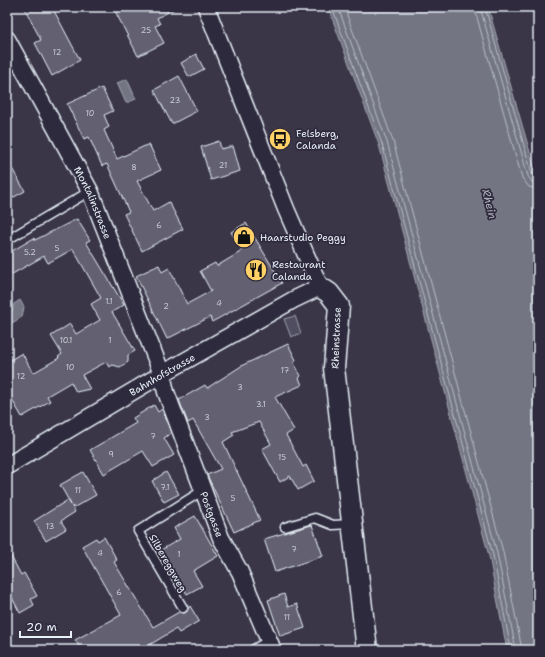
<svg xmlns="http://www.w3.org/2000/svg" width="545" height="657" font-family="'Shantell Sans',sans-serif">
  <rect width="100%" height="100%" fill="#3a3648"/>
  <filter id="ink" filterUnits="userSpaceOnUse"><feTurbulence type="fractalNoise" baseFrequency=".025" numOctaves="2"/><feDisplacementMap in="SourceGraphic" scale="8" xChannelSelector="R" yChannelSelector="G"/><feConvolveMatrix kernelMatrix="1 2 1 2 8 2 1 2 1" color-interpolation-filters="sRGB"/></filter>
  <g filter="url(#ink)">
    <!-- green -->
    <path fill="#504e5f" stroke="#9ca0ac" d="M 295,316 L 301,333 L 291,337 L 284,319 Z"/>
    <!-- water -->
    <g fill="#737482" stroke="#a2a6b1">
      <path d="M 328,7 L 488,7 L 538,180 L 538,650 L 507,650 L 489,556 L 379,145 Z"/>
      <path d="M 127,79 L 136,99 L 126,103 L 117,83 Z"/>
      <path d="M 20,300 L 24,307 L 22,317 L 12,323 L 7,314 L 12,312 L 14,304 Z"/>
    </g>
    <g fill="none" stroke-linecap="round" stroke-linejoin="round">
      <!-- shore -->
      <g stroke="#b9bfc9" stroke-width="1">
        <path d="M 332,7 L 382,144 L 493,555 L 511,650"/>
        <path d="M 338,7 L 387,142 L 497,553 L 516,650"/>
        <path d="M 344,7 L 393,141 L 503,552 L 522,650"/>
        <path d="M 474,7 L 522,178 L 529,187 L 538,189"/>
        <path d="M 480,7 L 528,176 L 532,182 L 538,183"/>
        <path d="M 485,7 L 532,174 L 538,178"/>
      </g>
    </g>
    <!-- building -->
    <g fill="#636171" stroke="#e8f1f8">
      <path d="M 24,7 L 52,7 L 80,60 L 52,76 L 35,43 L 41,40 Z"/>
      <path d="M 113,7 L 178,7 L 157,18 L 160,24 L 155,26 L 164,43 L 138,56 Z"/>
      <path d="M 196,54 L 204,69 L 189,77 L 181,63 Z"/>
      <path d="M 179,76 L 197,111 L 172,124 L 154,90 Z"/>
      <path d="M 102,88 L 113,111 L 104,115 L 109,127 L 104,130 L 117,159 L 149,144 L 161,170 L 137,181 L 153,211 L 169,202 L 183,229 L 142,251 L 124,214 L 129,212 L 107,164 L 102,166 L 89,137 L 84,139 L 67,104 Z"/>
      <path d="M 219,141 L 221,149 L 233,146 L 240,171 L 211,180 L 201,147 Z"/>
      <path d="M 7,160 L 25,191 L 7,201 Z"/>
      <path d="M 77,219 L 90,240 L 86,242 L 124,305 L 112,312 L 135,351 L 128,355 L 128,362 L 120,367 L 113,365 L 109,367 L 106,362 L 82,375 L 90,389 L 76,392 L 71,382 L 47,396 L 50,401 L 22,417 L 7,391 L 7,362 L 22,353 L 33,373 L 59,358 L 58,357 L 62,354 L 51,336 L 70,324 L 76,334 L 100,320 L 91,304 L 101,298 L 73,249 L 48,263 L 44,256 L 7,277 L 7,254 L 34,238 L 35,240 Z"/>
      <path d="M 246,223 L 282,283 L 212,322 L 210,317 L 167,339 L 136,276 L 159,265 L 162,272 L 169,268 L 187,304 L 211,291 L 200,271 L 215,263 L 217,266 L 242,251 L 231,232 Z"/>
      <path d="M 288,344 L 296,360 L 293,361 L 301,376 L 299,378 L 302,385 L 275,397 L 294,430 L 286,435 L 303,467 L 306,465 L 314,481 L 298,490 L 290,476 L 280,482 L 262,449 L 271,444 L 259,422 L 232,432 L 234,435 L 223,442 L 260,520 L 234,532 L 207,475 L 221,469 L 193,420 L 188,423 L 179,400 L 205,385 L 207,388 L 243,365 Z"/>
      <path d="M 154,405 L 158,412 L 162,409 L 171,433 L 164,438 L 174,455 L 153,467 L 143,451 L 104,474 L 90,450 L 136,423 L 133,418 Z"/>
      <path d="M 83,472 L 96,495 L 73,508 L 75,512 L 61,521 L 66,529 L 46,541 L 34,521 L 68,500 L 73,508 L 60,485 Z"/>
      <path d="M 166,472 L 179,494 L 164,502 L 152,481 Z"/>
      <path d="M 195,516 L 218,556 L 193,571 L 202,586 L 187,594 L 161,550 L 180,539 L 174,528 Z"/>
      <path d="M 312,525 L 323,556 L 275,572 L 264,539 Z"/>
      <path d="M 104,537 L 117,560 L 114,562 L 153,627 L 179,612 L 185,613 L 190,606 L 199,621 L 179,633 L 176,629 L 141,650 L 82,650 L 75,640 L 121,615 L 82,546 L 96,538 L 98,541 Z"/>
      <path d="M 7,549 L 21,575 L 24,573 L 37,596 L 31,599 L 34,605 L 20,613 L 7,588 Z"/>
      <path d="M 284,594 L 288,607 L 297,604 L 305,628 L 280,636 L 268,600 Z"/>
    </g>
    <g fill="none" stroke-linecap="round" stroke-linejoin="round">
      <!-- service casing -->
      <g stroke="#e8f1f8" stroke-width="11">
        <g id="service">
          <path d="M 7,240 L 90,191"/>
          <path d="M 285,527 L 315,518 L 333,525 L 351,524"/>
          <path d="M 183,608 L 138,531 L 202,491"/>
          <path d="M 252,650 L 270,640"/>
        </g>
      </g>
      <!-- minor casing -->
      <g stroke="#e8f1f8" stroke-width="19">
        <g id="minor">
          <path id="s1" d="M 7,39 L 90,191 L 162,374 L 166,392 L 221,538 L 240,572 L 273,650"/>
          <path id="s2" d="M 7,466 L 162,374 L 293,300 L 320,287 L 286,209 L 206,7"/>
        </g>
      </g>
      <!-- tertiary casing -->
      <g stroke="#e8f1f8" stroke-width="23">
        <path id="tertiary" d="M 320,287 L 329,293 L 339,306 L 334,368 L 367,650"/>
      </g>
      <!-- service -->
      <use href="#service" stroke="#2f2a3d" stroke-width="8"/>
      <!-- minor -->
      <use href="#minor" stroke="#2f2a3d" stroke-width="16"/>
      <!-- tertiary -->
      <use href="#tertiary" stroke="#2f2a3d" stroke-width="20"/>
    </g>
  </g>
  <!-- icons -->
  <defs>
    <g id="bus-disc" transform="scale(1.15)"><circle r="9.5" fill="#ffd166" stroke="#2f2a3d"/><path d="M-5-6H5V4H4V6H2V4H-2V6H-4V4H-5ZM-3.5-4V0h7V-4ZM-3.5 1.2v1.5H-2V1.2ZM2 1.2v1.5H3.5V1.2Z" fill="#111"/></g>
    <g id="shop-disc" transform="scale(1.15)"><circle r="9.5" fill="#ffd166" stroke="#2f2a3d"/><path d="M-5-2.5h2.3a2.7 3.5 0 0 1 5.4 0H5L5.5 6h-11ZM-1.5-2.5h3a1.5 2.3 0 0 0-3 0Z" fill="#111"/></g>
    <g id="restaurant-disc" transform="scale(1.15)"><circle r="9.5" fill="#ffd166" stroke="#2f2a3d"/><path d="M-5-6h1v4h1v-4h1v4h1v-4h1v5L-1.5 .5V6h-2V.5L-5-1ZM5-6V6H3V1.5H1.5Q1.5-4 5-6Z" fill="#111"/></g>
  </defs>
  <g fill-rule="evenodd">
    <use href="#bus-disc" x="280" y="139"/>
    <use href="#shop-disc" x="244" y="237"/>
    <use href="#restaurant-disc" x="256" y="270"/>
  </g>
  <g text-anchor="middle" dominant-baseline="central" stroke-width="3.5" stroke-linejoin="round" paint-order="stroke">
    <!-- number labels -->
    <g font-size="8" fill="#c7cdd6">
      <text x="146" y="30">25</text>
      <text x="57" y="52">12</text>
      <text x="175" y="100">23</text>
      <text x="90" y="113">10</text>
      <text x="223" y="165">21</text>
      <text x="134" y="167">8</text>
      <text x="159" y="225">6</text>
      <text x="57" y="248">5</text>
      <text x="30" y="252">5.2</text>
      <text x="109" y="301">1.1</text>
      <text x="219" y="303">4</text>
      <text x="166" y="306">2</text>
      <text x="66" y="340">10.1</text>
      <text x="110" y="340">1</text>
      <text x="70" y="367">10</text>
      <text x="285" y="370">17</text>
      <text x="21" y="376">12</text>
      <text x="240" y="387">3</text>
      <text x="261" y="404">3.1</text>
      <text x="207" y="417">3</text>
      <text x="153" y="436">7</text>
      <text x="111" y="454">9</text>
      <text x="282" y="457">15</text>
      <text x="165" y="487">7.1</text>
      <text x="78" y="490">11</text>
      <text x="233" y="498">5</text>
      <text x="50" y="526">13</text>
      <text x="294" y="549">7</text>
      <text x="100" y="553">4</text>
      <text x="179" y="554">1</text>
      <text x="119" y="592">6</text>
      <text x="287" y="617">11</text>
    </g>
    <!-- poi labels -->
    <g font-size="10" fill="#e8f1f8" stroke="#2f2a3d" text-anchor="start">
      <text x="296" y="133">Felsberg,<tspan x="296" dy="12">Calanda</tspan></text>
      <text x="260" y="237">Haarstudio Peggy</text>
      <text x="272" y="264">Restaurant<tspan x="272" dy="12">Calanda</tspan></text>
    </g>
    <!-- street labels -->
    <g font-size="10" fill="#e8f1f8" stroke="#2f2a3d">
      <text stroke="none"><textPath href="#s1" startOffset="185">Montalinstrasse</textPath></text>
      <text transform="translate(336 338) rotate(-88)">Rheinstrasse</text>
      <text stroke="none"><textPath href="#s2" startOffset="180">Bahnhofstrasse</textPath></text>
      <text stroke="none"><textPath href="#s1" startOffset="519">Postgasse</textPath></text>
      <text transform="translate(168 563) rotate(60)">Silbereggweg</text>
    </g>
    <!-- water labels -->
    <g font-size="11" font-style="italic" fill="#aeb2bd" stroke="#2f2a3d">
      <text transform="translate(489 204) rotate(76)">Rhein</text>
    </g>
  </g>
  <!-- margin -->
  <rect width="545" height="657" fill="none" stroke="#2f2a3d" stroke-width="24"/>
  <rect x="12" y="12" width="521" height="633" fill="none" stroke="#e8f1f8" stroke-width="1.5" filter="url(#ink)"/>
  <!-- scale -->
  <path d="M20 631v6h51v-6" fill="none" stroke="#e8f1f8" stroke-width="2"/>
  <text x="26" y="631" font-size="12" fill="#e8f1f8" stroke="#2f2a3d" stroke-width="3" paint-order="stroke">20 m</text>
</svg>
